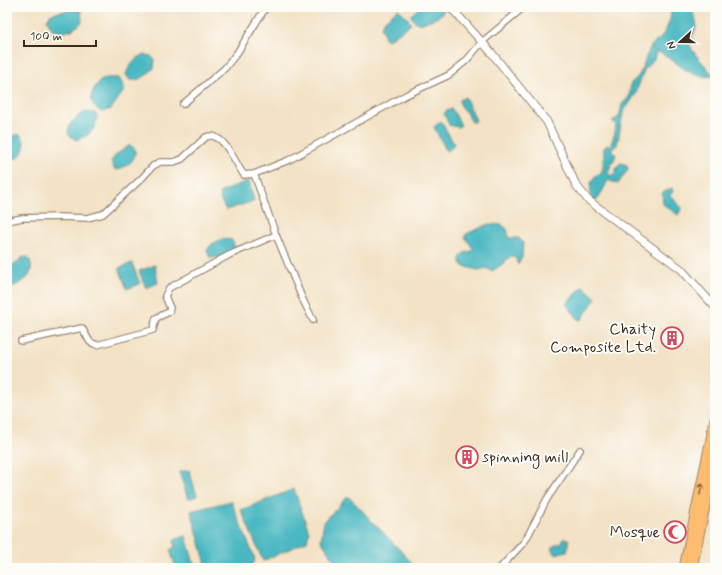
<svg xmlns="http://www.w3.org/2000/svg" width="722" height="575" font-family="Mynerve,sans-serif">
  <rect width="100%" height="100%" fill="#fdfcf7"/>
  <filter id="ink" filterUnits="userSpaceOnUse"><feTurbulence type="fractalNoise" baseFrequency=".025" numOctaves="2"/><feDisplacementMap in="SourceGraphic" scale="8" xChannelSelector="R" yChannelSelector="G"/><feConvolveMatrix kernelMatrix="1 2 1 2 8 2 1 2 1" color-interpolation-filters="sRGB"/></filter>
  <filter id="wash" filterUnits="userSpaceOnUse"><feTurbulence type="fractalNoise" baseFrequency=".012" numOctaves="4" result="noise"/><feDisplacementMap in="SourceGraphic" scale="16" xChannelSelector="R" yChannelSelector="G"/><feGaussianBlur stdDeviation="0.9" result="paint"/><feColorMatrix in="noise" values="0 0 0 0 0 0 0 0 0 0 0 0 0 0 0 0 0 1.4 0 .05"/><feComposite in="paint" operator="in"/></filter>
  <g filter="url(#wash)">
    <rect width="100%" height="100%" fill="#f3e2c5"/>
    <!-- water -->
    <g fill="#4ab8c1" stroke="#427170">
      <path d="M 420,7 L 439,7 L 444,11 L 438,17 L 420,24 L 414,21 L 411,15 Z"/>
      <path d="M 670,7 L 690,7 C 700,25 697,26 689,44 L 696,55 L 713,75 C 695,84 673,57 656,51 L 654,60 L 645,68 L 635,95 L 623,113 L 617,145 L 611,149 L 616,155 L 608,172 L 609,176 L 616,173 L 616,169 L 620,163 L 626,164 L 628,169 L 618,184 L 608,180 L 599,198 L 593,201 L 590,197 L 591,183 L 595,176 L 601,173 L 603,168 L 604,148 L 608,144 L 610,146 L 615,133 L 616,124 L 612,121 L 619,117 L 622,104 L 629,97 L 631,83 C 645,74 643,57 652,45 C 655,42 659,40 662,36 C 667,29 673,16 670,7 Z"/>
      <path d="M 77,9 L 81,9 L 82,22 C 73,31 65,34 53,30 L 47,20 L 49,16 L 54,13 Z"/>
      <path d="M 398,9 L 406,16 L 411,24 L 388,40 L 385,38 L 381,26 L 385,20 Z"/>
      <path d="M 144,54 L 151,56 L 155,60 L 154,68 C 147,75 141,81 130,80 L 126,75 C 128,66 136,58 144,54 Z"/>
      <path d="M 105,78 L 119,78 L 125,89 L 111,109 L 102,112 C 84,104 91,86 105,78 Z"/>
      <path d="M 465,97 L 476,120 L 474,122 L 472,122 L 460,104 L 460,100 Z"/>
      <path d="M 452,109 L 461,125 L 458,127 L 449,125 L 444,114 L 446,111 Z"/>
      <path d="M 86,112 L 95,113 L 97,117 L 95,127 L 88,135 L 76,140 L 68,134 C 68,123 77,116 86,112 Z"/>
      <path d="M 441,121 L 454,144 L 447,152 L 434,127 Z"/>
      <path d="M 14,135 L 20,135 C 29,144 23,159 11,159 L 7,151 L 7,140 Z"/>
      <path d="M 130,145 L 135,149 C 137,160 126,167 117,170 L 114,169 L 111,161 L 117,154 Z"/>
      <path d="M 249,180 L 254,201 L 226,210 L 221,201 L 219,193 Z"/>
      <path d="M 672,188 L 673,192 L 670,195 L 682,208 L 678,215 L 663,204 L 662,193 Z"/>
      <path d="M 489,224 L 502,225 L 507,229 L 509,238 L 519,238 L 523,243 L 522,257 L 518,265 L 515,257 L 508,258 L 504,263 L 492,271 L 486,268 L 478,270 L 463,266 L 460,261 L 461,256 L 464,253 L 474,250 L 465,237 L 466,234 Z"/>
      <path d="M 224,238 L 232,240 L 235,247 L 221,257 L 210,258 L 207,250 L 212,244 Z"/>
      <path d="M 28,257 C 39,274 22,285 7,288 L 7,267 L 17,263 L 21,258 Z"/>
      <path d="M 132,263 L 140,284 L 127,289 L 119,268 Z"/>
      <path d="M 155,265 L 158,283 L 146,288 L 139,271 Z"/>
      <path d="M 583,286 L 596,298 L 582,319 L 579,320 L 566,304 Z"/>
      <path d="M 189,470 L 197,496 L 188,499 L 179,472 Z"/>
      <path d="M 294,489 L 309,532 L 307,541 L 263,561 L 241,510 Z"/>
      <path d="M 348,496 L 417,568 L 339,568 L 321,540 L 324,522 Z"/>
      <path d="M 231,501 L 255,559 L 253,565 L 247,568 L 207,568 L 191,511 Z"/>
      <path d="M 186,536 L 195,568 L 176,568 L 170,550 L 175,547 L 174,540 Z"/>
      <path d="M 563,538 L 569,539 L 567,551 L 555,554 L 552,548 L 557,544 L 562,543 Z"/>
    </g>
    <g fill="none" stroke-linecap="round" stroke-linejoin="round">
      <!-- canal -->
      <path stroke="#4ab8c1" stroke-width="5" d="M 712,568 L 715,560"/>
    </g>
  </g>
  <g filter="url(#ink)">
    <g fill="none" stroke-linecap="round" stroke-linejoin="round">
      <!-- minor casing -->
      <g stroke="#978672" stroke-width="8">
        <g id="minor">
          <path d="M 183,104 L 225,68 L 237,53 L 266,7"/>
          <path d="M 7,221 L 22,218 L 59,217 L 87,218 L 103,214 L 142,178 L 153,166 L 160,162 L 174,162 L 182,159 L 206,137 C 223,130 235,163 244,175 L 254,174 L 289,160 L 406,95 L 449,75 L 466,61 L 482,42 L 524,7"/>
          <path d="M 276,235 L 302,298 L 313,320"/>
          <path d="M 21,341 L 82,328 L 90,342 L 97,345 L 153,330 L 156,318 L 169,312 L 170,308 L 165,296 L 169,288 L 229,255 L 276,235 L 254,174"/>
          <path d="M 500,568 L 525,541 L 547,499 L 580,450"/>
        </g>
      </g>
      <!-- tertiary casing -->
      <g stroke="#978672" stroke-width="9">
        <path id="tertiary" d="M 448,7 L 455,12 L 491,52 L 547,122 L 576,185 L 588,200 L 681,269 L 715,307"/>
      </g>
      <!-- trunk casing -->
      <g stroke="#978672" stroke-width="11">
        <g id="trunk">
          <path d="M 684,568 L 715,419"/>
          <path d="M 692,568 L 715,458"/>
        </g>
      </g>
      <!-- minor -->
      <use href="#minor" stroke="#fff" stroke-width="5.5"/>
      <!-- tertiary -->
      <use href="#tertiary" stroke="#fff" stroke-width="7"/>
      <!-- trunk -->
      <use href="#trunk" stroke="#fdbc70" stroke-width="9"/>
    </g>
    <!-- one-way arrows -->
    <defs><path id="oneway-shaft" d="M-6 0H5M1.5-3L5.5 0L1.5 3" fill="none" stroke-width="1.6" stroke-linecap="round" stroke-linejoin="round"/></defs>
    <use stroke="#926c43" href="#oneway-shaft" transform="translate(701 489) rotate(-79)"/>
  </g>
  <!-- icons -->
  <defs>
    <g id="building-ring" transform="scale(1.15)"><circle r="9.5" fill="#fdfcf7" stroke="#d1495b" stroke-width="1.5"/><path d="M-4-6H4V6H1V3H-1V6H-4ZM-2.5-4.3h1.7v1.8h-1.7ZM.8-4.3h1.7v1.8H.8ZM-2.5-1h1.7V.8h-1.7ZM.8-1h1.7V.8H.8Z" fill="#d1495b"/></g>
    <g id="mosque-ring" transform="scale(1.15)"><circle r="9.5" fill="#fdfcf7" stroke="#d1495b" stroke-width="1.5"/><path d="M3.5-4.9A6 6 0 1 0 3.5 4.9A5 5 0 1 1 3.5-4.9Z" fill="#d1495b"/></g>
  </defs>
  <g fill-rule="evenodd">
    <use href="#building-ring" x="672" y="338"/>
    <use href="#building-ring" x="467" y="457"/>
    <use href="#mosque-ring" x="675" y="532"/>
  </g>
  <g text-anchor="middle" dominant-baseline="central" stroke-width="4" stroke-linejoin="round" paint-order="stroke">
    <!-- poi labels -->
    <g font-size="16" fill="#3b2a1e" stroke="#fdfcf7" text-anchor="end">
      <text x="656" y="329">Chaity<tspan x="656" dy="18">Composite Ltd.</tspan></text>
      <text x="482" y="457" text-anchor="start">spinning mill</text>
      <text x="660" y="532">Mosque</text>
    </g>
  </g>
  <!-- margin -->
  <rect width="722" height="575" fill="none" stroke="#fdfcf7" stroke-width="24"/>
  <!-- north arrow -->
  <g transform="translate(680 42) rotate(249)" stroke="#fdfcf7" stroke-width="3" paint-order="stroke">
  <path d="M0-3L7 15L0 10L-7 15Z" fill="#3b2a1e"/>
  <text y="-6" font-size="11" font-weight="bold" text-anchor="middle" fill="#3b2a1e">N</text>
  </g>
  <!-- scale -->
  <path d="M24 40v6h72v-6" fill="none" stroke="#3b2a1e" stroke-width="2"/>
  <text x="30" y="40" font-size="12" fill="#3b2a1e" stroke="#fdfcf7" stroke-width="3" paint-order="stroke">100 m</text>
</svg>
